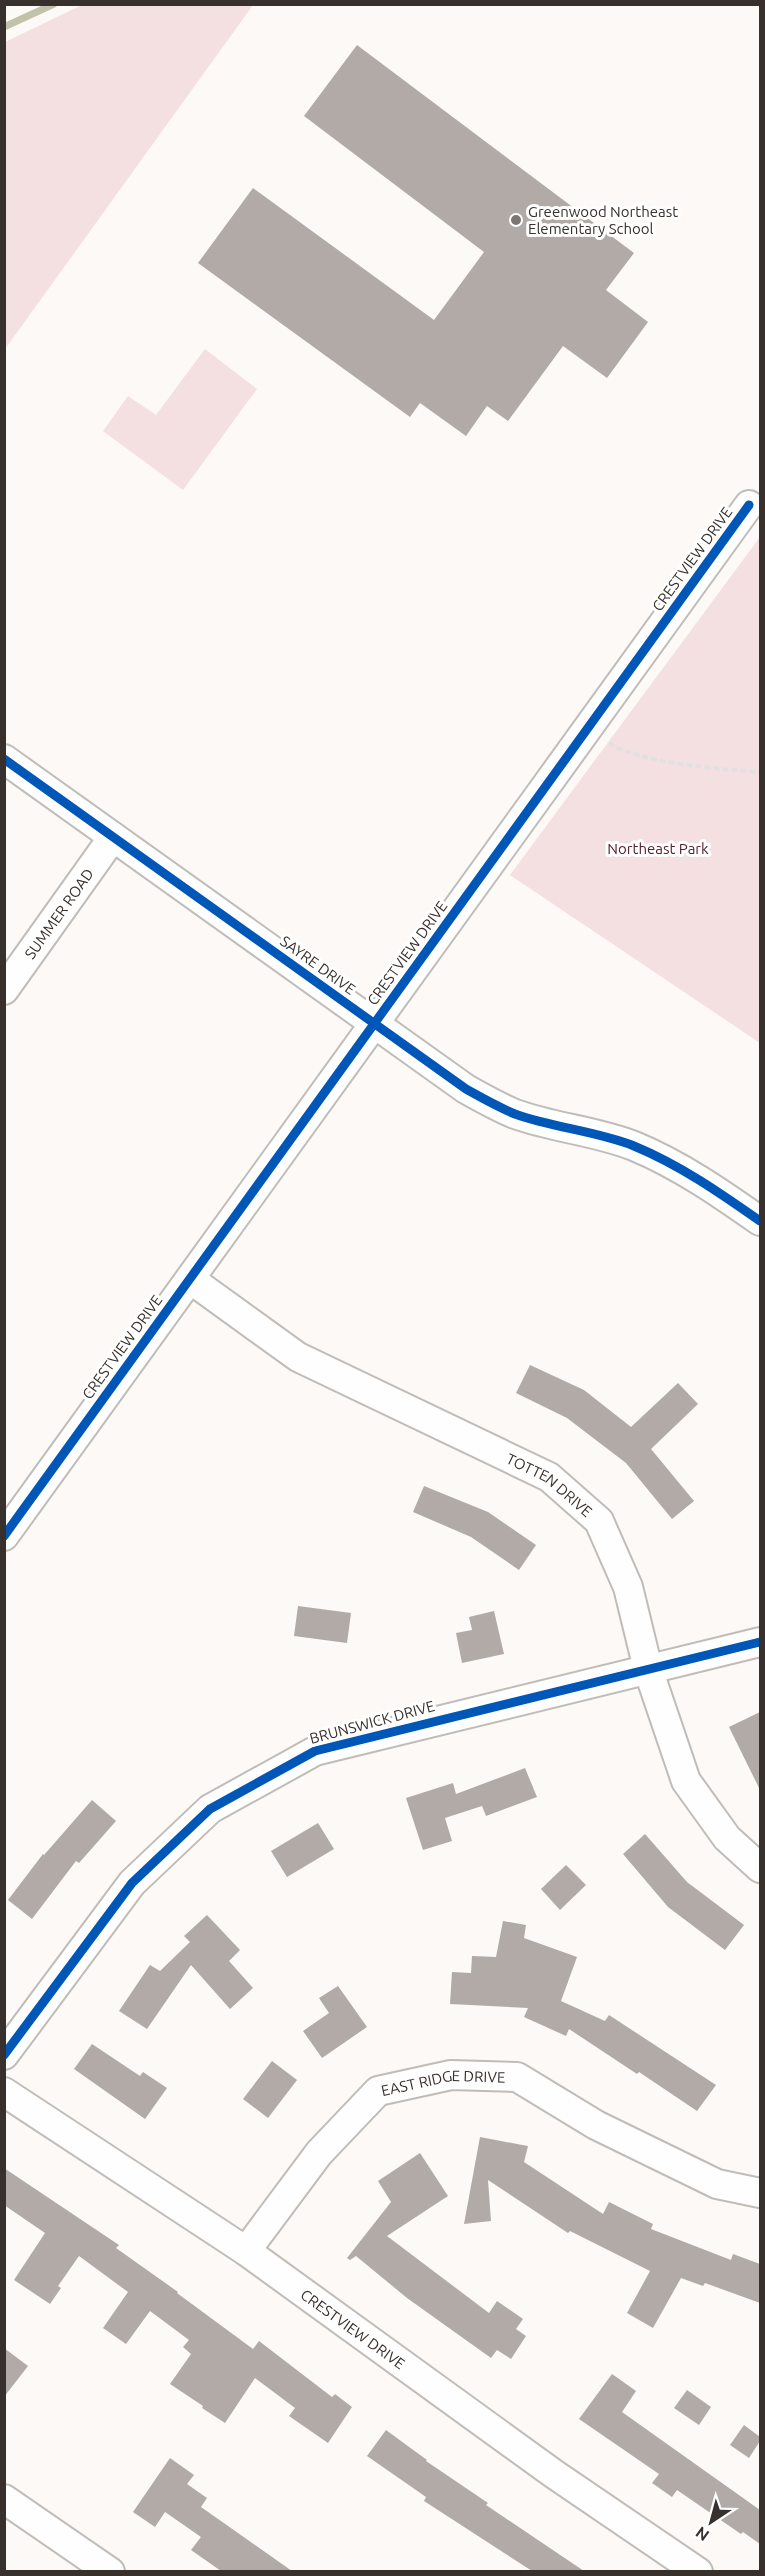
<svg xmlns="http://www.w3.org/2000/svg" width="765" height="2576" font-family="Ubuntu,sans-serif">
  <rect width="100%" height="100%" fill="#fcf9f6"/>
  <!-- green -->
  <g fill="#f4e0e1">
    <path d="M 82,5 L 253,5 L 5,349 L 5,42 Z"/>
    <path d="M 205,349 L 257,389 L 183,490 L 103,431 L 128,396 L 156,415 Z"/>
    <path d="M 760,537 L 760,1043 L 510,875 Z"/>
  </g>
  <g fill="none" stroke-linecap="round" stroke-linejoin="round">
    <!-- stream -->
    <path stroke="#c2c2aa" stroke-width="7" d="M 4,27 L 54,4"/>
  </g>
  <!-- building -->
  <g fill="#b2aaa7">
    <path d="M 357,45 L 634,253 L 606,290 L 648,322 L 607,378 L 563,346 L 508,421 L 487,406 L 466,436 L 420,403 L 410,417 L 198,263 L 253,188 L 434,320 L 484,252 L 304,116 Z"/>
    <path d="M 530,1365 L 584,1390 L 631,1427 L 678,1383 L 698,1404 L 651,1449 L 694,1501 L 672,1519 L 626,1463 L 567,1418 L 516,1393 Z"/>
    <path d="M 424,1486 L 488,1512 L 536,1545 L 519,1570 L 471,1537 L 413,1512 Z"/>
    <path d="M 298,1606 L 351,1613 L 347,1643 L 294,1636 Z"/>
    <path d="M 494,1611 L 504,1654 L 462,1663 L 456,1633 L 472,1630 L 469,1617 Z"/>
    <path d="M 760,1712 L 760,1790 L 729,1727 Z"/>
    <path d="M 525,1768 L 537,1797 L 486,1816 L 482,1806 L 445,1818 L 452,1841 L 423,1850 L 406,1798 L 453,1783 L 456,1794 Z"/>
    <path d="M 92,1800 L 116,1821 L 79,1863 L 76,1861 L 32,1919 L 8,1900 L 43,1854 L 44,1855 Z"/>
    <path d="M 318,1823 L 334,1849 L 287,1877 L 271,1851 Z"/>
    <path d="M 645,1834 L 687,1882 L 744,1925 L 725,1950 L 668,1907 L 623,1854 Z"/>
    <path d="M 566,1865 L 586,1885 L 560,1910 L 541,1889 Z"/>
    <path d="M 207,1915 L 240,1950 L 229,1961 L 253,1988 L 230,2009 L 191,1965 L 147,2029 L 119,2011 L 150,1965 L 160,1971 L 190,1942 L 184,1936 Z"/>
    <path d="M 503,1921 L 526,1925 L 524,1938 L 577,1957 L 561,2001 L 605,2021 L 609,2015 L 716,2085 L 697,2111 L 639,2072 L 637,2074 L 569,2029 L 566,2036 L 524,2017 L 528,2008 L 450,2004 L 452,1972 L 471,1973 L 472,1956 L 496,1957 Z"/>
    <path d="M 338,1986 L 367,2027 L 322,2058 L 303,2031 L 329,2013 L 319,1998 Z"/>
    <path d="M 92,2044 L 140,2076 L 143,2072 L 167,2088 L 145,2119 L 74,2069 Z"/>
    <path d="M 272,2061 L 297,2080 L 268,2118 L 243,2099 Z"/>
    <path d="M 480,2137 L 528,2146 L 524,2162 L 603,2214 L 609,2202 L 653,2224 L 651,2229 L 731,2260 L 733,2254 L 760,2264 L 760,2303 L 705,2283 L 703,2286 L 681,2278 L 653,2328 L 627,2313 L 650,2271 L 570,2231 L 568,2233 L 488,2180 L 491,2221 L 464,2224 Z"/>
    <path d="M 420,2153 L 448,2196 L 387,2236 L 489,2313 L 497,2301 L 523,2319 L 516,2329 L 526,2336 L 511,2359 L 497,2350 L 491,2358 L 407,2298 L 356,2256 L 350,2260 L 347,2258 L 391,2202 L 378,2181 Z"/>
    <path d="M 4,2168 L 119,2245 L 116,2248 L 178,2292 L 177,2293 L 253,2349 L 259,2341 L 332,2397 L 335,2394 L 352,2407 L 328,2443 L 289,2416 L 295,2408 L 255,2378 L 225,2423 L 202,2408 L 203,2406 L 170,2384 L 191,2354 L 183,2347 L 189,2340 L 150,2311 L 126,2344 L 103,2328 L 128,2292 L 79,2256 L 58,2286 L 61,2288 L 50,2304 L 14,2280 L 45,2233 L 4,2205 Z"/>
    <path d="M 4,2348 L 28,2366 L 4,2397 Z"/>
    <path d="M 612,2374 L 636,2391 L 622,2412 L 760,2510 L 760,2544 L 743,2532 L 741,2534 L 677,2490 L 672,2497 L 652,2483 L 659,2474 L 579,2419 Z"/>
    <path d="M 687,2390 L 711,2407 L 699,2425 L 674,2408 Z"/>
    <path d="M 744,2425 L 760,2437 L 760,2441 L 749,2458 L 730,2445 Z"/>
    <path d="M 386,2430 L 427,2460 L 426,2461 L 488,2503 L 486,2505 L 584,2571 L 532,2571 L 424,2501 L 426,2497 L 367,2456 Z"/>
    <path d="M 170,2458 L 194,2475 L 187,2484 L 207,2498 L 201,2507 L 292,2571 L 221,2571 L 191,2550 L 201,2537 L 165,2512 L 155,2527 L 133,2512 Z"/>
  </g>
  <g fill="none" stroke-linecap="round" stroke-linejoin="round">
    <!-- minor casing -->
    <g stroke="#c0bcb8" stroke-width="32">
      <g id="minor">
        <path d="M 4,759 L 466,1089 C 482,1098 498,1107 515,1114 C 554,1128 596,1131 634,1146 C 680,1165 720,1193 760,1221"/>
        <path id="s1" d="M 4,990 L 113,837"/>
        <path id="s2" d="M 190,1279 L 298,1357 L 549,1477 L 599,1521 L 628,1587 L 648,1669 L 686,1781 L 727,1838 L 760,1868"/>
        <path d="M 4,1536 L 749,505"/>
        <path d="M 4,2055 L 132,1883 L 210,1809 L 315,1751 L 760,1642"/>
        <path id="s3" d="M 4,2092 L 246,2251 L 554,2474 L 698,2572"/>
        <path id="s4" d="M 246,2251 L 319,2153 L 378,2091 L 451,2075 L 517,2077 L 596,2125 L 717,2184 L 760,2193"/>
        <path d="M 4,2499 L 110,2572"/>
      </g>
    </g>
    <!-- path -->
    <path stroke="#e2e1e1" stroke-width="4" stroke-dasharray="6 3" stroke-linecap="butt" d="M 609,743 C 642,764 721,769 760,772"/>
    <!-- minor -->
    <use href="#minor" stroke="#fffefe" stroke-width="28"/>
    <!-- cycleway casing -->
    <g stroke="#fff" stroke-width="13">
      <g id="cycleway">
        <path d="M 4,759 L 466,1089 C 482,1098 498,1107 515,1114 C 554,1128 596,1131 634,1146 C 680,1165 720,1193 760,1221"/>
        <path d="M 4,1536 L 749,505"/>
        <path d="M 4,2055 L 132,1883 L 210,1809 L 315,1751 L 760,1642"/>
      </g>
    </g>
    <!-- cycleway -->
    <use href="#cycleway" stroke="#0057b8" stroke-width="9"/>
  </g>
  <!-- markers -->
  <circle fill="#7c7673" stroke="#fff" stroke-width="2" cx="516" cy="220" r="6"/>
  <g text-anchor="middle" dominant-baseline="central" stroke-width="6" stroke-linejoin="round" paint-order="stroke">
    <!-- poi labels -->
    <g font-size="15" fill="#37302c" stroke="#fff" text-anchor="start">
      <text x="528" y="211">Greenwood Northeast<tspan x="528" dy="17">Elementary School</tspan></text>
    </g>
    <!-- street labels -->
    <g font-size="15" fill="#37302c" stroke="#fff">
      <text transform="translate(692 559) rotate(-54)">CRESTVIEW DRIVE</text>
      <text stroke="none"><textPath href="#s1" startOffset="94">SUMMER ROAD</textPath></text>
      <text transform="translate(407 953) rotate(-54)">CRESTVIEW DRIVE</text>
      <text transform="translate(318 965) rotate(36)">SAYRE DRIVE</text>
      <text transform="translate(122 1347) rotate(-54)">CRESTVIEW DRIVE</text>
      <text stroke="none"><textPath href="#s2" startOffset="416">TOTTEN DRIVE</textPath></text>
      <text transform="translate(372 1722) rotate(-15)">BRUNSWICK DRIVE</text>
      <text stroke="none"><textPath href="#s4" startOffset="274">EAST RIDGE DRIVE</textPath></text>
      <text stroke="none"><textPath href="#s3" startOffset="422">CRESTVIEW DRIVE</textPath></text>
    </g>
    <!-- park labels -->
    <g font-size="15" fill="#54212c" stroke="#fff">
      <text x="658" y="848">Northeast Park</text>
    </g>
  </g>
  <!-- border -->
  <rect width="765" height="2576" fill="none" stroke="#37302c" stroke-width="12"/>
  <!-- north arrow -->
  <g transform="translate(711 2522) rotate(216)" stroke="#ffffff" stroke-width="4.5" paint-order="stroke">
  <path d="M0-4.5L10 22L0 15L-10 22Z" fill="#37302c"/>
  <text y="-9" font-size="16" font-weight="bold" text-anchor="middle" fill="#37302c">N</text>
  </g>
</svg>
